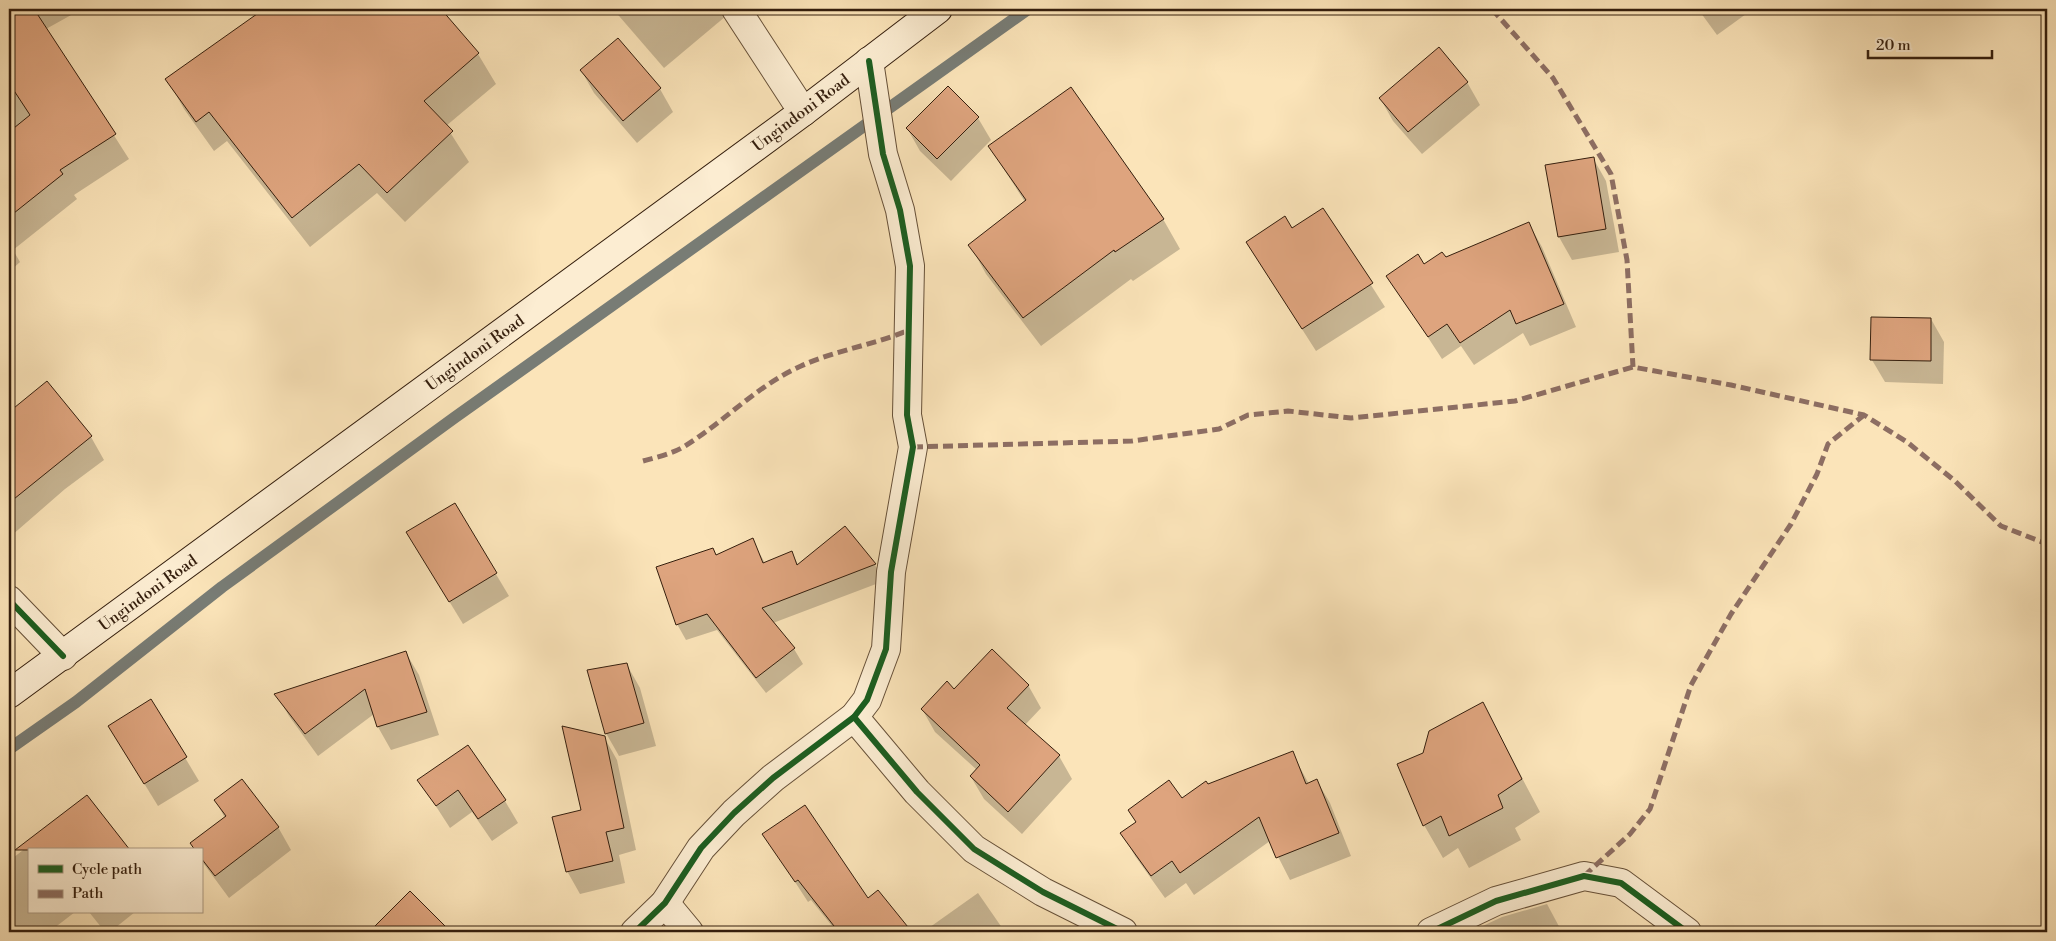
<svg xmlns="http://www.w3.org/2000/svg" width="2056" height="941" font-family="'Libre Bodoni',serif">
  <rect width="100%" height="100%" fill="#fbe4b9"/>
  <filter id="stains"><feTurbulence type="fractalNoise" baseFrequency=".004" numOctaves="4"/><feColorMatrix values="0 0 0 0 .2 0 0 0 0 .09 0 0 0 0 .02 0 0 0 .5 -.17"/></filter>
  <radialGradient id="worn" r=".72"><stop offset=".6" stop-color="#630" stop-opacity="0"/><stop offset="1" stop-color="#630" stop-opacity=".3"/></radialGradient>
  <!-- shadow -->
  <g fill="#0003">
    <path d="M 9,9 L 82,9 L 46,29 L 129,159 L 74,195 L 77,199 L 13,250 L 20,262 L 9,272 Z"/>
    <path d="M 266,9 L 358,9 L 378,37 L 412,9 L 440,9 L 478,54 L 496,84 L 446,126 L 469,162 L 405,222 L 377,193 L 310,247 L 227,141 L 214,151 L 184,109 L 167,79 Z"/>
    <path d="M 613,9 L 722,9 L 726,16 L 664,68 Z"/>
    <path d="M 1698,9 L 1753,9 L 1717,35 Z"/>
    <path d="M 618,39 L 660,89 L 673,112 L 637,143 L 594,93 L 581,70 Z"/>
    <path d="M 1467,82 L 1480,105 L 1422,154 L 1393,121 L 1380,98 Z"/>
    <path d="M 978,118 L 991,140 L 951,181 L 920,151 L 907,128 Z"/>
    <path d="M 989,146 L 1163,219 L 1180,249 L 1133,281 L 1131,279 L 1041,346 L 986,274 L 970,245 L 1025,202 Z"/>
    <path d="M 1593,158 L 1606,181 L 1619,252 L 1572,260 L 1559,237 L 1547,166 Z"/>
    <path d="M 1323,210 L 1385,307 L 1316,351 L 1247,243 L 1292,229 Z"/>
    <path d="M 1529,224 L 1542,247 L 1576,327 L 1530,346 L 1523,333 L 1474,365 L 1461,346 L 1442,359 L 1388,276 L 1445,259 Z"/>
    <path d="M 1931,319 L 1944,342 L 1943,384 L 1885,382 L 1872,360 Z"/>
    <path d="M 47,382 L 91,437 L 104,460 L 65,489 L 11,536 L 9,534 L 9,432 L 17,425 Z"/>
    <path d="M 454,504 L 509,596 L 463,624 L 421,555 Z"/>
    <path d="M 845,528 L 875,565 L 884,581 L 773,623 L 794,649 L 803,664 L 766,693 L 717,630 L 686,640 L 677,624 L 713,549 L 717,556 L 752,540 L 765,563 L 792,553 L 799,566 Z"/>
    <path d="M 406,653 L 419,675 L 439,735 L 391,750 L 378,727 L 374,714 L 318,756 L 289,716 L 276,694 Z"/>
    <path d="M 627,665 L 640,688 L 656,746 L 619,756 L 606,733 Z"/>
    <path d="M 1028,685 L 1041,708 L 1025,725 L 1059,756 L 1072,779 L 1022,834 L 984,799 L 971,777 L 977,770 L 935,732 L 922,709 Z"/>
    <path d="M 151,701 L 199,781 L 158,806 L 123,749 Z"/>
    <path d="M 1483,704 L 1540,812 L 1515,828 L 1521,840 L 1469,868 L 1458,848 L 1443,858 L 1424,825 L 1398,764 L 1424,754 Z"/>
    <path d="M 604,737 L 617,760 L 636,850 L 619,855 L 625,883 L 580,894 L 567,871 Z"/>
    <path d="M 1292,753 L 1309,784 L 1317,781 L 1330,803 L 1351,856 L 1290,880 L 1270,841 L 1194,895 L 1186,883 L 1165,898 L 1135,856 L 1122,833 L 1208,786 Z"/>
    <path d="M 419,780 L 505,801 L 518,823 L 492,841 L 472,812 L 450,828 Z"/>
    <path d="M 215,800 L 278,827 L 291,850 L 229,898 L 201,860 L 201,850 L 225,818 Z"/>
    <path d="M 764,834 L 868,900 L 878,892 L 911,932 L 837,932 L 811,900 L 808,902 Z"/>
    <path d="M 36,840 L 29,850 L 29,912 L 75,912 L 49,932 L 9,932 L 9,861 Z"/>
    <path d="M 410,893 L 447,932 L 370,932 Z"/>
    <path d="M 978,893 L 1005,932 L 923,932 Z"/>
    <path d="M 1547,904 L 1562,932 L 1475,932 L 1474,930 L 1502,917 Z"/>
    <path d="M 89,912 L 135,912 L 110,932 L 105,932 Z"/>
  </g>
  <g fill="none" stroke-linecap="round" stroke-linejoin="round">
    <!-- stream -->
    <path stroke="#787c75" stroke-width="12" d="M 9,749 L 76,702 L 222,587 L 454,418 L 1028,9"/>
  </g>
  <!-- building -->
  <g fill="#dea47e" stroke="#341e0d">
    <path d="M 9,9 L 34,9 L 116,134 L 60,170 L 63,174 L 9,217 L 9,132 L 30,115 L 9,83 Z"/>
    <path d="M 264,9 L 441,9 L 479,53 L 424,101 L 453,131 L 387,193 L 359,164 L 292,218 L 209,112 L 196,122 L 165,79 Z"/>
    <path d="M 618,38 L 661,88 L 623,121 L 580,70 Z"/>
    <path d="M 1439,47 L 1468,82 L 1408,132 L 1379,98 Z"/>
    <path d="M 948,86 L 979,117 L 937,159 L 906,128 Z"/>
    <path d="M 1071,87 L 1164,219 L 1115,252 L 1114,250 L 1023,318 L 968,245 L 1026,200 L 988,146 Z"/>
    <path d="M 1594,157 L 1606,229 L 1558,237 L 1545,165 Z"/>
    <path d="M 1323,208 L 1373,283 L 1302,329 L 1246,242 L 1285,216 L 1292,228 Z"/>
    <path d="M 1529,222 L 1564,304 L 1516,324 L 1510,310 L 1460,343 L 1447,324 L 1428,337 L 1386,276 L 1418,254 L 1424,264 L 1442,252 L 1446,257 Z"/>
    <path d="M 1871,317 L 1931,318 L 1931,361 L 1870,360 Z"/>
    <path d="M 47,381 L 92,436 L 9,503 L 9,412 Z"/>
    <path d="M 455,503 L 497,573 L 449,602 L 406,532 Z"/>
    <path d="M 845,526 L 876,564 L 762,608 L 795,648 L 756,678 L 707,614 L 676,625 L 656,567 L 713,548 L 716,555 L 753,538 L 763,563 L 792,551 L 797,565 Z"/>
    <path d="M 992,649 L 1029,685 L 1007,708 L 1060,755 L 1008,812 L 970,776 L 980,765 L 921,709 L 947,681 L 954,689 Z"/>
    <path d="M 406,651 L 427,712 L 377,727 L 365,689 L 305,734 L 274,694 Z"/>
    <path d="M 627,663 L 644,723 L 605,734 L 587,670 Z"/>
    <path d="M 151,699 L 187,757 L 144,784 L 108,726 Z"/>
    <path d="M 1483,702 L 1522,779 L 1498,795 L 1503,808 L 1449,836 L 1441,816 L 1423,826 L 1397,764 L 1423,753 L 1429,731 Z"/>
    <path d="M 562,726 L 605,736 L 624,828 L 606,832 L 613,861 L 566,872 L 552,817 L 581,810 Z"/>
    <path d="M 468,745 L 506,800 L 478,819 L 458,790 L 436,806 L 417,780 Z"/>
    <path d="M 1293,751 L 1306,784 L 1317,779 L 1339,833 L 1276,858 L 1259,817 L 1180,873 L 1172,861 L 1151,876 L 1120,833 L 1136,822 L 1128,810 L 1169,780 L 1182,798 L 1206,781 L 1208,784 Z"/>
    <path d="M 242,779 L 279,827 L 215,876 L 201,858 L 201,850 L 195,850 L 190,843 L 226,816 L 214,800 Z"/>
    <path d="M 87,795 L 130,850 L 15,850 Z"/>
    <path d="M 805,805 L 868,898 L 878,890 L 912,932 L 826,932 L 834,926 L 798,880 L 795,882 L 762,834 Z"/>
    <path d="M 410,891 L 451,932 L 369,932 Z"/>
  </g>
  <g fill="none" stroke-linecap="round" stroke-linejoin="round">
    <!-- street casing -->
    <g stroke="#665038" stroke-width="30">
      <g id="street">
        <path d="M 736,9 L 803,112"/>
        <path d="M 9,600 L 63,656"/>
        <path d="M 854,717 L 917,792 L 974,849 L 1043,892 L 1123,932"/>
        <path d="M 665,903 L 689,932"/>
        <path d="M 635,932 L 665,903 L 701,848 L 734,813 L 773,778 L 854,717 L 867,700 L 886,649 L 891,572 L 913,447 L 907,415 L 910,266 L 900,210 L 883,154 L 869,61"/>
        <path d="M 1431,932 L 1496,901 L 1584,876 L 1621,883 L 1687,932"/>
      </g>
    </g>
    <!-- secondary casing -->
    <g stroke="#341e0d" stroke-width="30">
      <path id="secondary" d="M 9,694 L 803,112 L 938,9"/>
    </g>
    <!-- street -->
    <use href="#street" stroke="#fcedd2" stroke-width="28"/>
    <!-- secondary -->
    <use href="#secondary" stroke="#fcedd2" stroke-width="28"/>
    <!-- quiet -->
    <g stroke="#8d6e63" stroke-width="5" stroke-dasharray="10 5" stroke-linecap="butt">
      <path d="M 1492,9 L 1553,78 L 1611,174 L 1627,260 L 1633,367"/>
      <path d="M 913,447 L 1132,441 L 1219,429 L 1248,415 L 1288,411 L 1351,418 L 1515,401 L 1633,367 L 1731,385 L 1864,415 L 1907,442 L 1955,481 L 2001,526 L 2047,544"/>
      <path d="M 643,461 C 657,457 672,454 685,446 C 725,421 758,385 801,366 C 836,350 874,345 909,330"/>
      <path d="M 1584,876 L 1630,834 L 1650,809 L 1691,685 L 1731,614 L 1791,524 L 1817,474 L 1828,444 L 1864,415"/>
    </g>
    <!-- cycleway casing -->
    <g stroke="#fcedd2" stroke-width="9">
      <g id="cycleway">
        <path d="M 9,600 L 63,656"/>
        <path d="M 854,717 L 917,792 L 974,849 L 1043,892 L 1123,932"/>
        <path d="M 635,932 L 665,903 L 701,848 L 734,813 L 773,778 L 854,717 L 867,700 L 886,649 L 891,572 L 913,447 L 907,415 L 910,266 L 900,210 L 883,154 L 869,61"/>
        <path d="M 1431,932 L 1496,901 L 1584,876 L 1621,883 L 1687,932"/>
      </g>
    </g>
    <!-- cycleway -->
    <use href="#cycleway" stroke="#1b5e20" stroke-width="6"/>
  </g>
  <g text-anchor="middle" dominant-baseline="central" stroke-width="4" stroke-linejoin="round" paint-order="stroke">
    <!-- street labels -->
    <g font-size="16" fill="#341e0d" stroke="#fcedd2">
      <text transform="translate(801 113) rotate(-37)">Ungindoni Road</text>
      <text transform="translate(475 353) rotate(-36)">Ungindoni Road</text>
      <text transform="translate(148 593) rotate(-36)">Ungindoni Road</text>
    </g>
  </g>
  <!-- margin -->
  <rect width="2056" height="941" fill="none" stroke="#fbe4b9" stroke-width="30"/>
  <rect x="10" y="10" width="2036" height="921" fill="none" stroke="#341e0d" stroke-width="2.5"/>
  <rect x="15" y="15" width="2026" height="911" fill="none" stroke="#341e0d"/>
  <!-- legend -->
  <rect x="28" y="848" width="175" height="65" fill="#fcedd2" stroke="#ac9a83"/>
  <rect x="38" y="865" width="25" height="8" fill="#1b5e20" stroke="#ac9a83"/>
  <text x="72" y="874" font-size="15" fill="#341e0d">Cycle path</text>
  <rect x="38" y="890" width="25" height="8" fill="#8d6e63" stroke="#ac9a83"/>
  <text x="72" y="898" font-size="15" fill="#341e0d">Path</text>
  <!-- scale -->
  <path d="M1868 50v8h124v-8" fill="none" stroke="#341e0d" stroke-width="2.5"/>
  <text x="1876" y="50" font-size="15" fill="#341e0d" stroke="#fcedd2" stroke-width="4" paint-order="stroke">20 m</text>
  <rect width="100%" height="100%" filter="url(#stains)"/>
  <rect width="100%" height="100%" fill="url(#worn)"/>
</svg>
